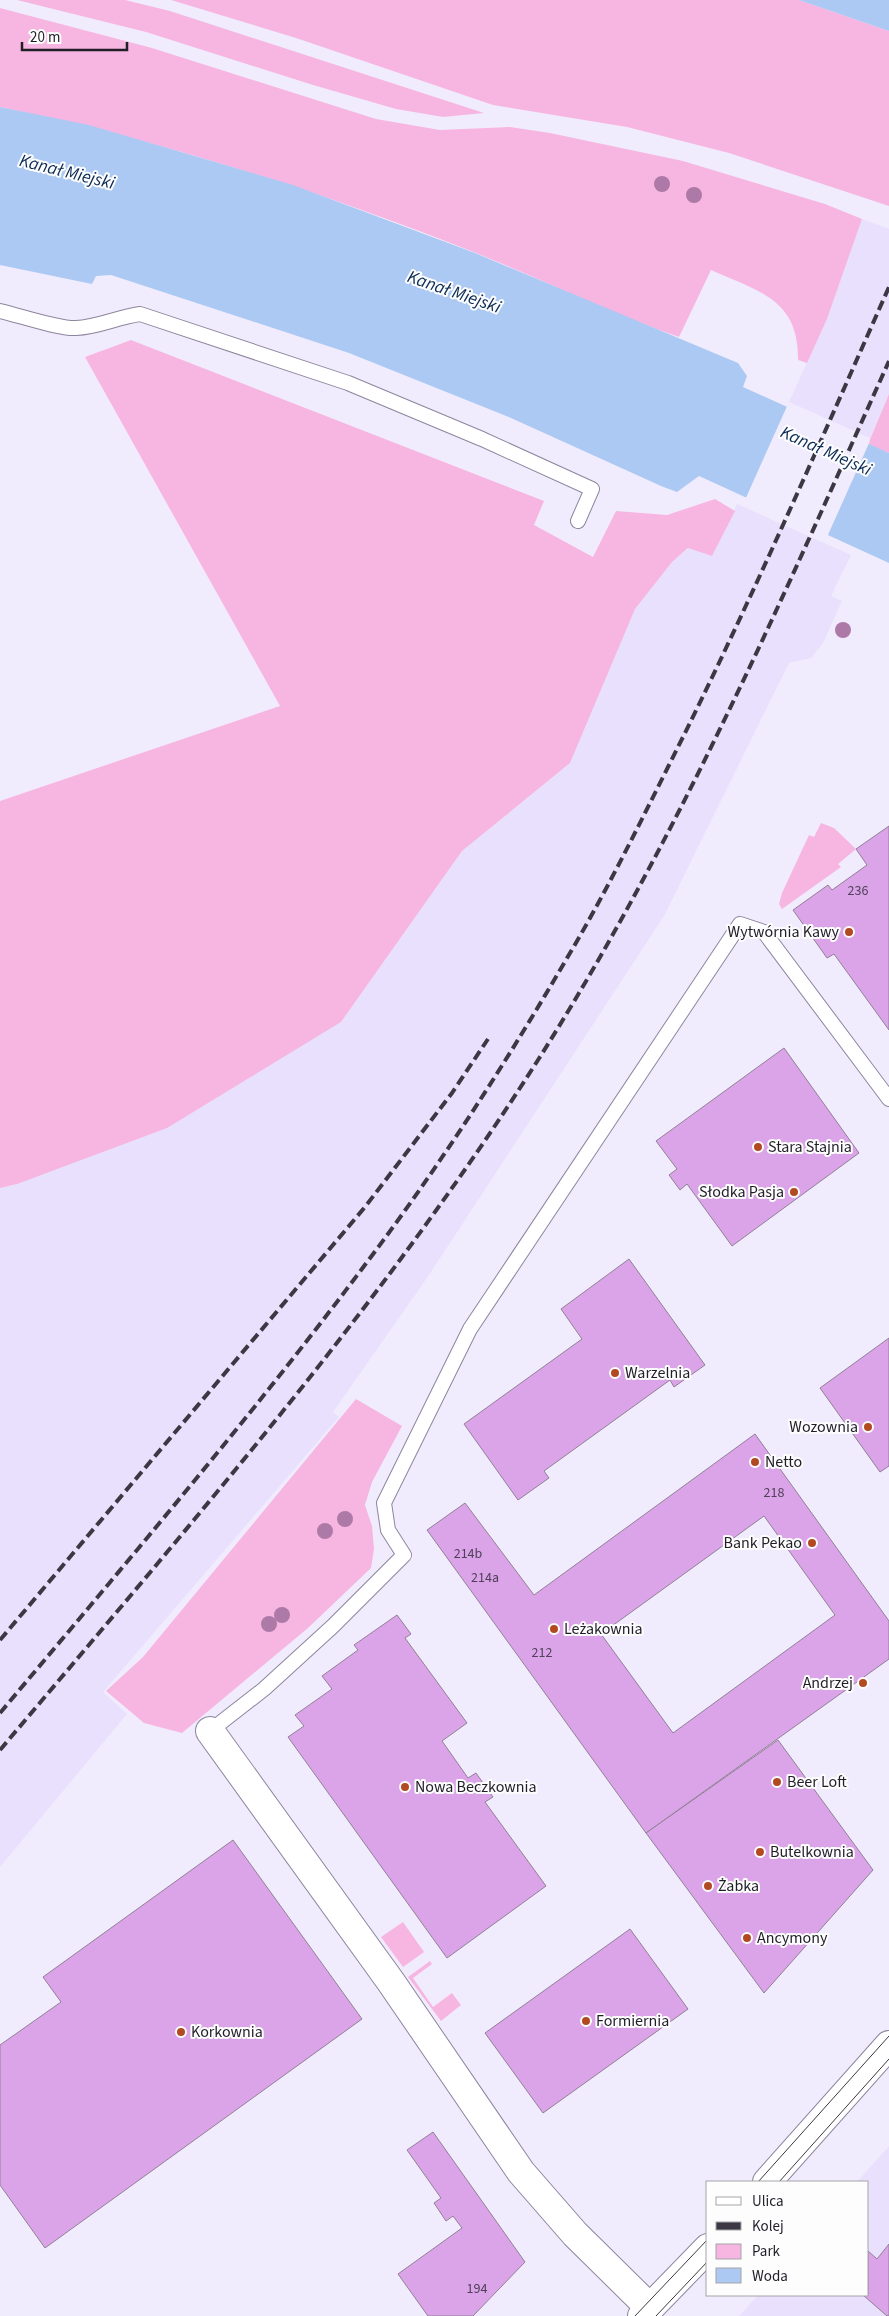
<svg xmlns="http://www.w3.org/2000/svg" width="889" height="2316" font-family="'Source Sans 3',sans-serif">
  <rect width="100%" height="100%" fill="#f1ecfd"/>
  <!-- built -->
  <g fill="#e8e0fc">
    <path d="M 862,219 L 889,229 L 889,394 L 870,438 L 789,402 L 827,319 Z"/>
    <path d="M 737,504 L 851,555 L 831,596 L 842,601 L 823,643 L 811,658 L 789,663 L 664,916 L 429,1275 L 333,1412 L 339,1417 L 103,1692 L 127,1714 L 0,1867 L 0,1188 L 17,1184 L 341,1022 L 462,851 L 570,763 L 635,609 L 672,562 L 689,548 L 712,556 Z"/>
    <path d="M 889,2146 L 889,2316 L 739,2316 L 758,2295 L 868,2295 L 868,2182 L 857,2182 Z"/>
  </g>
  <!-- green -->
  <g fill="#f6b6e1">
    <path d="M 17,0 L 125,0 L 170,11 L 484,113 L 443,117 L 396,109 L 313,85 L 146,32 Z"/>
    <path d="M 171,0 L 799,0 L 889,31 L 889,206 L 729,153 L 627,127 L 493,105 L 296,38 Z"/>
    <path d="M 0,8 L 152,48 L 376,119 L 440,130 L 510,127 L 550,133 L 683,161 L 825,204 L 862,219 L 827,319 L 807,363 L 798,360 C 799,299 758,291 711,270 L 679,337 C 610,313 544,280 476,253 C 322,192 163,141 0,107 Z"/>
    <path d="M 131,340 L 544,501 L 534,525 L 593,557 L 616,511 L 667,515 L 715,499 L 735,511 L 712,556 L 688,548 L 672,562 L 635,609 L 570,763 L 462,851 L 341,1022 L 167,1128 L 17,1184 L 0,1188 L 0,801 L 280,706 L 85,357 Z"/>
    <path d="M 889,394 L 889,453 L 868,444 Z"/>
    <path d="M 821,823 L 834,828 L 856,849 L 838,864 L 841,867 L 782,909 L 779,904 L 782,893 L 809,835 L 814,837 Z"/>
    <path d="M 356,1399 L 402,1426 L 372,1482 L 365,1505 L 372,1526 L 374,1549 L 371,1568 L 308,1628 L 182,1733 L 144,1723 L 106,1691 L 143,1657 Z"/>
    <path d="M 403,1922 L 424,1952 L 403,1967 L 381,1937 Z"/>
    <path d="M 430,1961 L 432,1964 L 413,1978 L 433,2007 L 452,1993 L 461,2005 L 441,2021 L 408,1977 Z"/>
  </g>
  <!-- water -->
  <g fill="#acc9f3">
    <path d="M 799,0 L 889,0 L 889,31 Z"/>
    <path d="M 0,107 L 89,125 L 293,185 L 475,253 L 738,363 L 747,376 L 743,387 L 889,453 L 889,563 L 699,476 L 677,492 L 661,486 L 511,418 L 349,353 L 111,275 L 96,276 L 92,284 L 0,265 Z"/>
  </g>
  <!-- pier -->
  <path fill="#f1ecfd" d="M 788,404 L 870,441 L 827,537 L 745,500 Z"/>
  <!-- building -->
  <g fill="#dba4e9" stroke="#918096" fill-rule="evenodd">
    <path d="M 889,826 L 889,1030 L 834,954 L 827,958 L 793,910 L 828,885 L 832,890 L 867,865 L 856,849 Z"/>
    <path d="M 784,1048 L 859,1153 L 732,1246 L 687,1184 L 680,1190 L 669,1175 L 677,1169 L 656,1141 Z"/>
    <path d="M 629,1259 L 705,1365 L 674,1387 L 670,1380 L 544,1471 L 549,1478 L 518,1500 L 464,1424 L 582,1339 L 561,1309 Z"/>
    <path d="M 889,1338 L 889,1466 L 880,1472 L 820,1388 Z"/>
    <path d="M 755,1434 L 889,1621 L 889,1659 L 646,1833 L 427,1530 L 465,1503 L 534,1595 ZM 764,1516 L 835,1615 L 673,1733 L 601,1634 Z"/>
    <path d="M 397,1615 L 411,1634 L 405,1638 L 467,1723 L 442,1741 L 468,1778 L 476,1773 L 493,1797 L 485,1802 L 546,1886 L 447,1958 L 288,1737 L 304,1726 L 295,1715 L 332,1689 L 322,1676 L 358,1650 L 354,1645 Z"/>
    <path d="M 778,1740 L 873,1870 L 764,1993 L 646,1833 Z"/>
    <path d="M 233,1840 L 362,2019 L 45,2248 L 0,2185 L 0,2045 L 61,2002 L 43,1977 Z"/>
    <path d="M 630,1929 L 688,2009 L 543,2113 L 485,2033 Z"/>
    <path d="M 433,2132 L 525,2262 L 473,2316 L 428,2316 L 398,2274 L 462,2228 L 453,2216 L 446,2221 L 434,2203 L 441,2198 L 407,2150 Z"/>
    <path d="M 889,2244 L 889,2316 L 887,2316 L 863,2295 L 868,2295 L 868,2251 L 877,2259 Z"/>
  </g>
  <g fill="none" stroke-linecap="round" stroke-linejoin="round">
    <!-- lane casing -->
    <g stroke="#8c859d" stroke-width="16">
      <g id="lane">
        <path d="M 0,311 C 18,315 59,329 76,328 C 98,327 118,317 140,314 L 348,383 L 482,439 L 592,489 L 578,521"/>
        <path d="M 210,1731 L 264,1689 L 333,1626 L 404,1555 L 388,1530 L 384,1503 L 470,1329 L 740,924 L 764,932 L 889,1099"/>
      </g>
    </g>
    <!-- street casing -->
    <g stroke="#8c859d" stroke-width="30">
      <path id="street" d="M 210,1731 L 391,1982 L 521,2172 L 575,2234 L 650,2308"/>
    </g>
    <!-- secondary casing -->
    <g stroke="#8c859d" stroke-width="30">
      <g id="secondary">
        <path d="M 767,2182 L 889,2045"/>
        <path d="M 642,2316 L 708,2248"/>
      </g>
    </g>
    <!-- lane -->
    <use href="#lane" stroke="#fff" stroke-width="14"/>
    <!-- street -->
    <use href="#street" stroke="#fff" stroke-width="28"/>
    <!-- secondary -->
    <use href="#secondary" stroke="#fff" stroke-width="28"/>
    <!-- tram -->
    <g stroke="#3c3843" stroke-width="1">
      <path d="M 758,2182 L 889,2036"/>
      <path d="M 779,2182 L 889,2059"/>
      <path d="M 635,2316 L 708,2239"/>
      <path d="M 656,2316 L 708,2261"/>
    </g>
    <!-- rail -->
    <g stroke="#3c3843" stroke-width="4" stroke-dasharray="10 5" stroke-linecap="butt">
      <path d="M 0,1640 L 365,1207 L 452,1093 L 488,1039"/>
      <path d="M 0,1713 C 131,1557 264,1402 385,1238 C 452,1147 513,1051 570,953 C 606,892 637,829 669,765 C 748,608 818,447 889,287"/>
      <path d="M 0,1750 C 188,1527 381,1307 538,1060 C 678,839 782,599 889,361"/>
    </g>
  </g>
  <!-- trees -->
  <g fill="#ad7aa7">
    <circle cx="662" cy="184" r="8"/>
    <circle cx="694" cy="195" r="8"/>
    <circle cx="843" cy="630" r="8"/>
    <circle cx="345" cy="1519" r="8"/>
    <circle cx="325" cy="1531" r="8"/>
    <circle cx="282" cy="1615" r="8"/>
    <circle cx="269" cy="1624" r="8"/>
  </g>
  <!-- markers -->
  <g fill="#b14a21" stroke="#fdfdfd" stroke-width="2">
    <circle cx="849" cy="932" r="5"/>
    <circle cx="758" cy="1147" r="5"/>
    <circle cx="794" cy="1192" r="5"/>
    <circle cx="615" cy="1373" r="5"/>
    <circle cx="868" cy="1427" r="5"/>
    <circle cx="755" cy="1462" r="5"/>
    <circle cx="812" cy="1543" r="5"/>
    <circle cx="554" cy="1629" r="5"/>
    <circle cx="863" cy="1683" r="5"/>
    <circle cx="777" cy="1782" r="5"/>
    <circle cx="405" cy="1787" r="5"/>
    <circle cx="760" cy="1852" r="5"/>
    <circle cx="708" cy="1886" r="5"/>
    <circle cx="747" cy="1938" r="5"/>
    <circle cx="586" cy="2021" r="5"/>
    <circle cx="181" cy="2032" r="5"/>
  </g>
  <g text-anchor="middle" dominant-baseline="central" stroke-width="4" stroke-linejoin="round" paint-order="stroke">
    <!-- number labels -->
    <g font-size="14" fill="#504058">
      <text x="858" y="891">236</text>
      <text x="774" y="1493">218</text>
      <text x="468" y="1554">214b</text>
      <text x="485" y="1578">214a</text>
      <text x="542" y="1653">212</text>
      <text x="477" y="2289">194</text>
    </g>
    <!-- poi labels -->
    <g font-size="16" fill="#211e28" stroke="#fdfdfd" text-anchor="start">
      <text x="839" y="932" text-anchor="end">Wytwórnia Kawy</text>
      <text x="768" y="1147">Stara Stajnia</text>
      <text x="784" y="1192" text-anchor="end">Słodka Pasja</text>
      <text x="625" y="1373">Warzelnia</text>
      <text x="858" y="1427" text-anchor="end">Wozownia</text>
      <text x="765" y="1462">Netto</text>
      <text x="802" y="1543" text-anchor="end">Bank Pekao</text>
      <text x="564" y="1629">Leżakownia</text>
      <text x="853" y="1683" text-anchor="end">Andrzej</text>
      <text x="787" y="1782">Beer Loft</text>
      <text x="415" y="1787">Nowa Beczkownia</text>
      <text x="770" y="1852">Butelkownia</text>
      <text x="718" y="1886">Żabka</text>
      <text x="757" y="1938">Ancymony</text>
      <text x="596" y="2021">Formiernia</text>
      <text x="191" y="2032">Korkownia</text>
    </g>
    <!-- water labels -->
    <g font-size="18" font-style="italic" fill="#0b2a55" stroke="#fdfdfd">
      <text transform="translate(67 172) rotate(14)">Kanał Miejski</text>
      <text transform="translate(454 292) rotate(19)">Kanał Miejski</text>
      <text transform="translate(826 451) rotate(24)">Kanał Miejski</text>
    </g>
  </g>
  <!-- legend -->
  <rect x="706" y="2181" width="162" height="115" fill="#fdfdfd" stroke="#a5a4a8"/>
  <rect x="716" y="2197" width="25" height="8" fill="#ffffff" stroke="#a5a4a8"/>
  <text x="752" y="2206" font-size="15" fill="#211e28">Ulica</text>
  <rect x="716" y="2222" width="25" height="8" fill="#3c3843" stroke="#a5a4a8"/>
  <text x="752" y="2231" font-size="15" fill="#211e28">Kolej</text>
  <rect x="716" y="2244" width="25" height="15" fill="#f6b6e1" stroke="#a5a4a8"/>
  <text x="752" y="2256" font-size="15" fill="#211e28">Park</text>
  <rect x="716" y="2268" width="25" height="15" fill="#acc9f3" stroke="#a5a4a8"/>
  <text x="752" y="2281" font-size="15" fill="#211e28">Woda</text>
  <!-- scale -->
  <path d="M22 42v8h105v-8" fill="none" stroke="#211e28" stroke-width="2.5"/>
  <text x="30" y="42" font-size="15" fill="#211e28" stroke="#fdfdfd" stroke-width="4" paint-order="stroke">20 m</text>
</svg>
